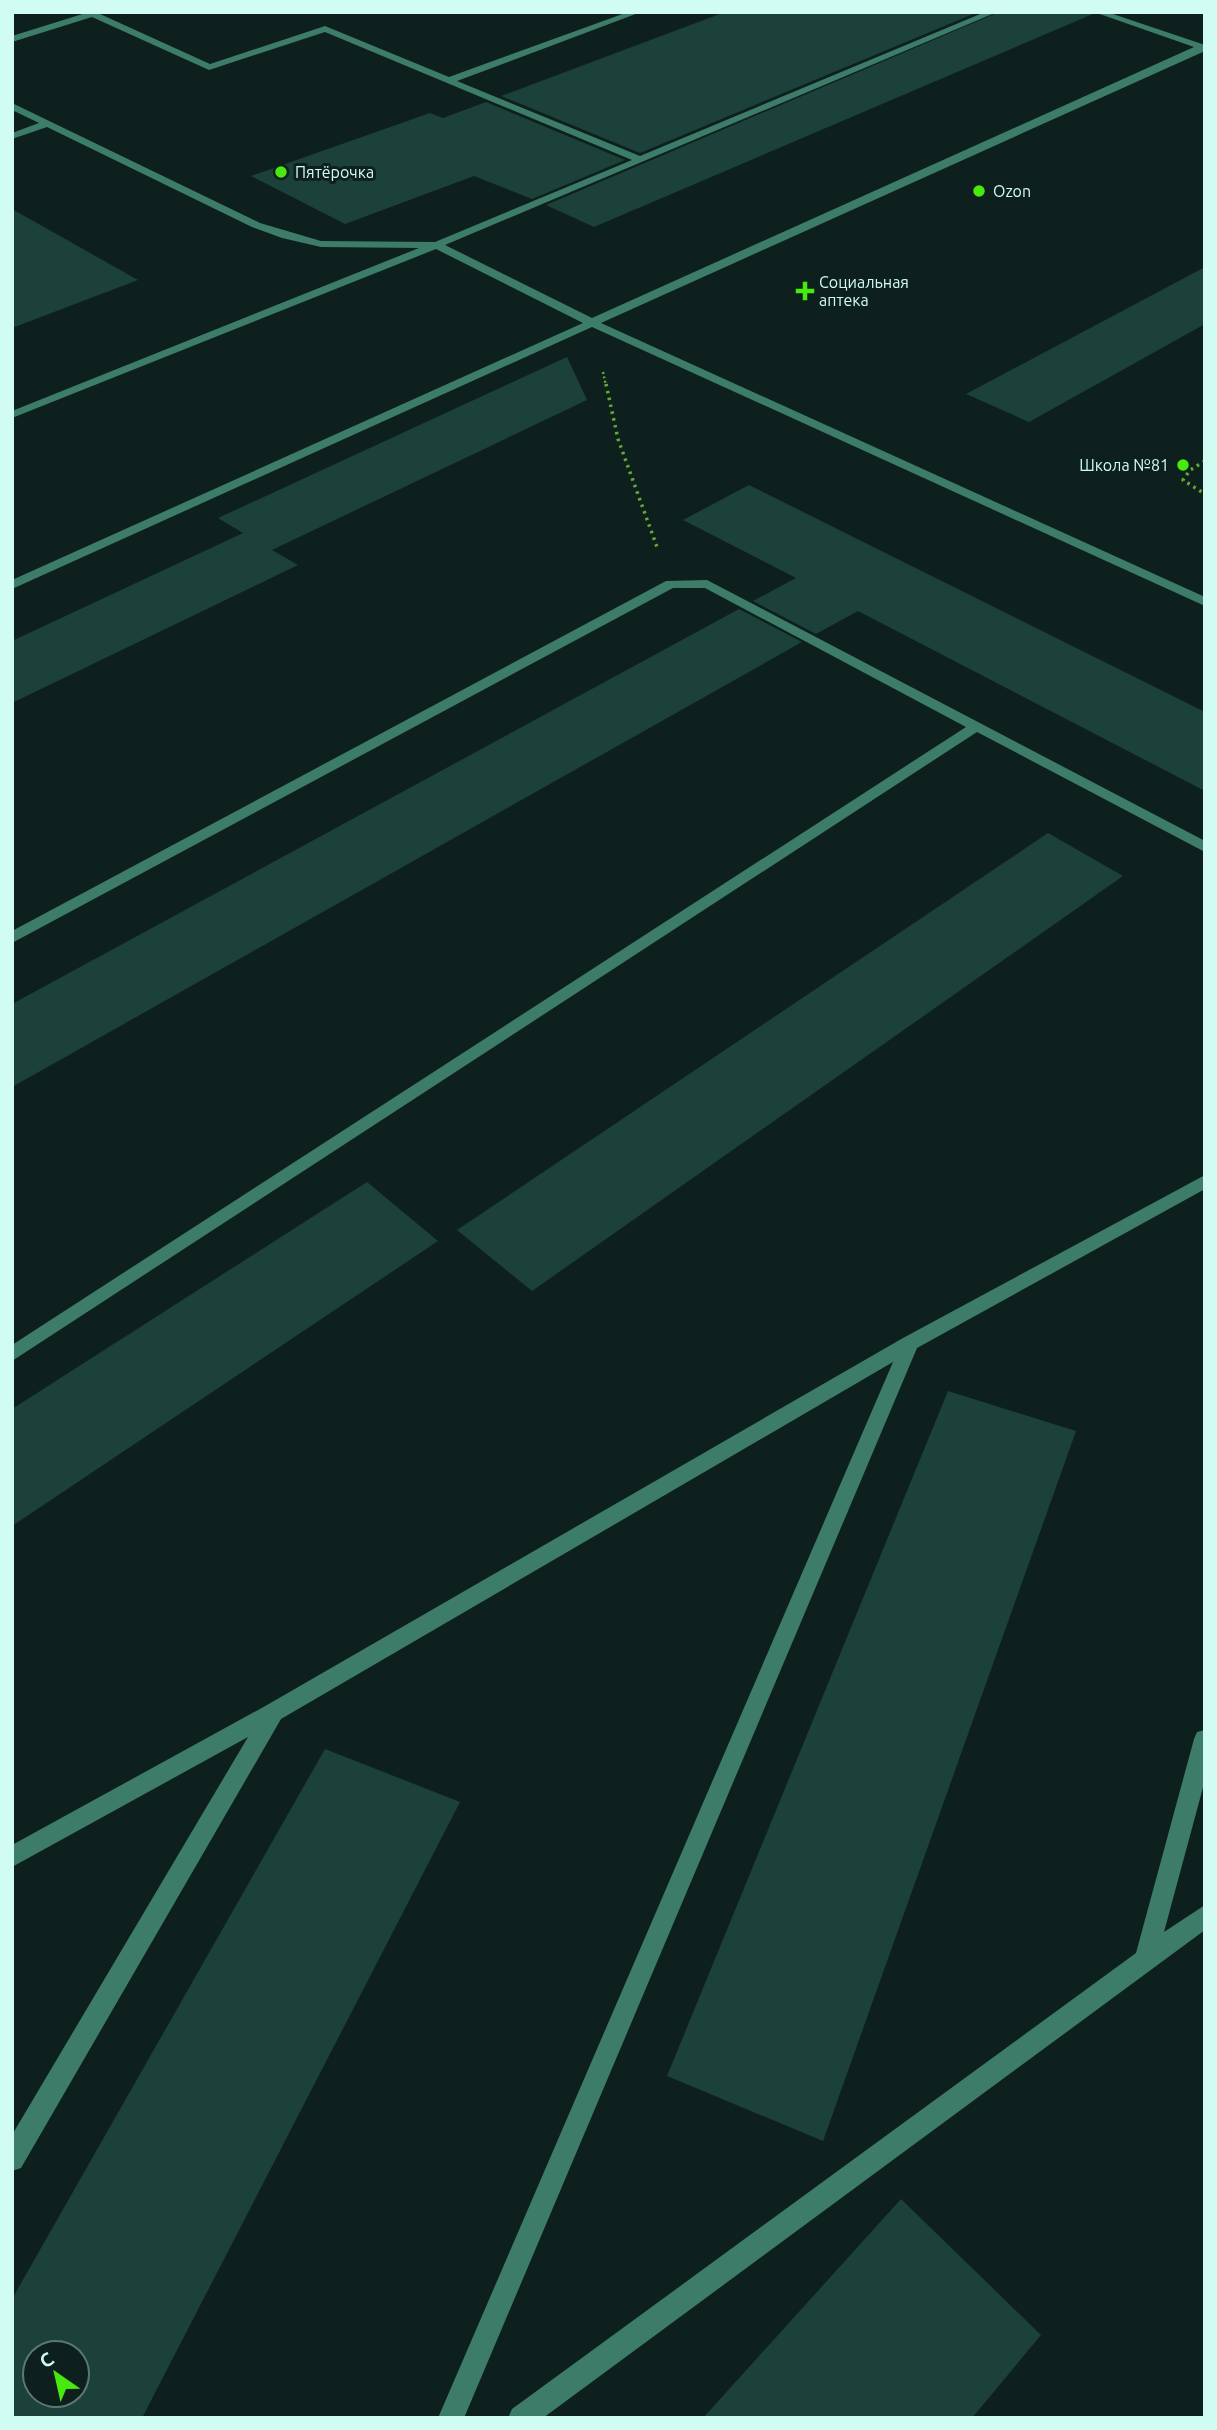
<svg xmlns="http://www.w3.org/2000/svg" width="1217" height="2430" font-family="Ubuntu,sans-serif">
  <rect width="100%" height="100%" fill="#0e201d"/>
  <!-- building -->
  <g fill="#1c403a" fill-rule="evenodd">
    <path d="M 725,12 L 978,12 L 640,153 L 501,96 Z"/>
    <path d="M 999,12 L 1093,14 L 594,227 L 546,205 Z"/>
    <path d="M 486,102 L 625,160 L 532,199 L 474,176 L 345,224 L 251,176 L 430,113 L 443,118 Z"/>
    <path d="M 12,209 L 138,280 L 12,328 Z"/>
    <path d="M 1205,267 L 1205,324 L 1029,422 L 966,394 Z"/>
    <path d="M 567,357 L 587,400 L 272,550 L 298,565 L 12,703 L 12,641 L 243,533 L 218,518 Z"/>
    <path d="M 749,485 L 1205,712 L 1205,791 L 858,611 L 816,634 L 753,601 L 796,578 L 683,520 Z"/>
    <path d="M 739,609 L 802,642 L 12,1087 L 12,1004 Z"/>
    <path d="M 1048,833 L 1123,876 L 532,1291 L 457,1230 Z"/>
    <path d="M 367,1182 L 438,1241 L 12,1526 L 12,1409 Z"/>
    <path d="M 948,1391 L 1076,1431 L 823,2141 L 667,2076 Z"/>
    <path d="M 325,1749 L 460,1802 L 142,2418 L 12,2418 L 12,2299 ZM 35,2353 L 77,2353 L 77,2395 L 35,2395 Z"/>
    <path d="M 901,2199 L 1041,2335 L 972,2418 L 703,2418 Z"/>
  </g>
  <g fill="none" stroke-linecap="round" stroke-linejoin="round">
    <!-- path-far1 -->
    <path stroke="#66aa36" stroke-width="2.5" stroke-dasharray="2 2.5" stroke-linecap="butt" d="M 603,372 L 606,386"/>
    <!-- path -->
    <g stroke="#66aa36" stroke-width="3.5" stroke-dasharray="2.5 4.5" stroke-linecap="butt">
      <path d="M 606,384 L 618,439 L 657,547"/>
      <path d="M 1205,461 L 1190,470 L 1183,480 L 1205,494"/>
    </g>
    <!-- minor -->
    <g fill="#3c7c68" fill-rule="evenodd">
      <path d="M 89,12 L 103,12 L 100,14 L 210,64 L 325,26 L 449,77 L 628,12 L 641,12 L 457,81 L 640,156 L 985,12 L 997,12 L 445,245 L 592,318 L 1194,47 L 1094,12 L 1107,12 L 1205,45 L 1205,51 L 601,323 L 1205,597 L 1205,606 L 592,327 L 12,589 L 12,580 L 583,323 L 436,249 L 12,418 L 12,411 L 419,248 L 321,247 L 282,238 L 252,227 L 47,127 L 12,139 L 12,133 L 39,123 L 12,110 L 12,103 L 260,223 L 321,241 L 435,242 L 632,160 L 325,32 L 209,70 L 92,17 L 12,42 L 12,36 Z"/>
      <path d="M 707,580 L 1205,841 L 1205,852 L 977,732 L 12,1361 L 12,1345 L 966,727 L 705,588 L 673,588 L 12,943 L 12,931 L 666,581 Z"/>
      <path d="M 1205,1175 L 1205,1189 L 917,1348 L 464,2418 L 438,2418 L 893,1362 L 281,1719 L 21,2168 L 12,2171 L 12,2135 L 248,1737 L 12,1867 L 12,1845 L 267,1705 L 903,1338 Z"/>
      <path d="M 1205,1730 L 1205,1780 L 1164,1932 L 1205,1905 L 1205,1930 L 543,2418 L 508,2418 L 512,2409 L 1136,1953 L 1194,1739 L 1197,1732 Z"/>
    </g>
  </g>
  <!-- markers -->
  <g fill="#47e90f" stroke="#0e201d" stroke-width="2.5">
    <circle cx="281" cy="172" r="7"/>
    <circle cx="979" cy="191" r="7"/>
    <path d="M801.5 280.5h7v7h7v7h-7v7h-7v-7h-7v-7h7z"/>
    <circle cx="1183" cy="465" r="7"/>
  </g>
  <g text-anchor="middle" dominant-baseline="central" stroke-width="6" stroke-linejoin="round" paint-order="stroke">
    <!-- far-poi labels -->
    <g font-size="16" fill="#d0fcf2" stroke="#0e201d" text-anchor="start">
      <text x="295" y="172">Пятёрочка</text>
      <text x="993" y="191">Ozon</text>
      <text x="819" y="282">Социальная<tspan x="819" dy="18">аптека</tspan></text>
      <text x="1169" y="465" text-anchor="end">Школа №81</text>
    </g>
  </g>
  <!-- border -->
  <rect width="1217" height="2430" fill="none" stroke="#d0fcf2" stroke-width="28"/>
  <!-- north arrow -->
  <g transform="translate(56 2374) rotate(326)"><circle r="33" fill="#0e201d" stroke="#5c7872" stroke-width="2"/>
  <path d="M0-5L12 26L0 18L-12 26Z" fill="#47e90f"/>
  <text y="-10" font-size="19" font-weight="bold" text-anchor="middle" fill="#d0fcf2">С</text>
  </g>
</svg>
